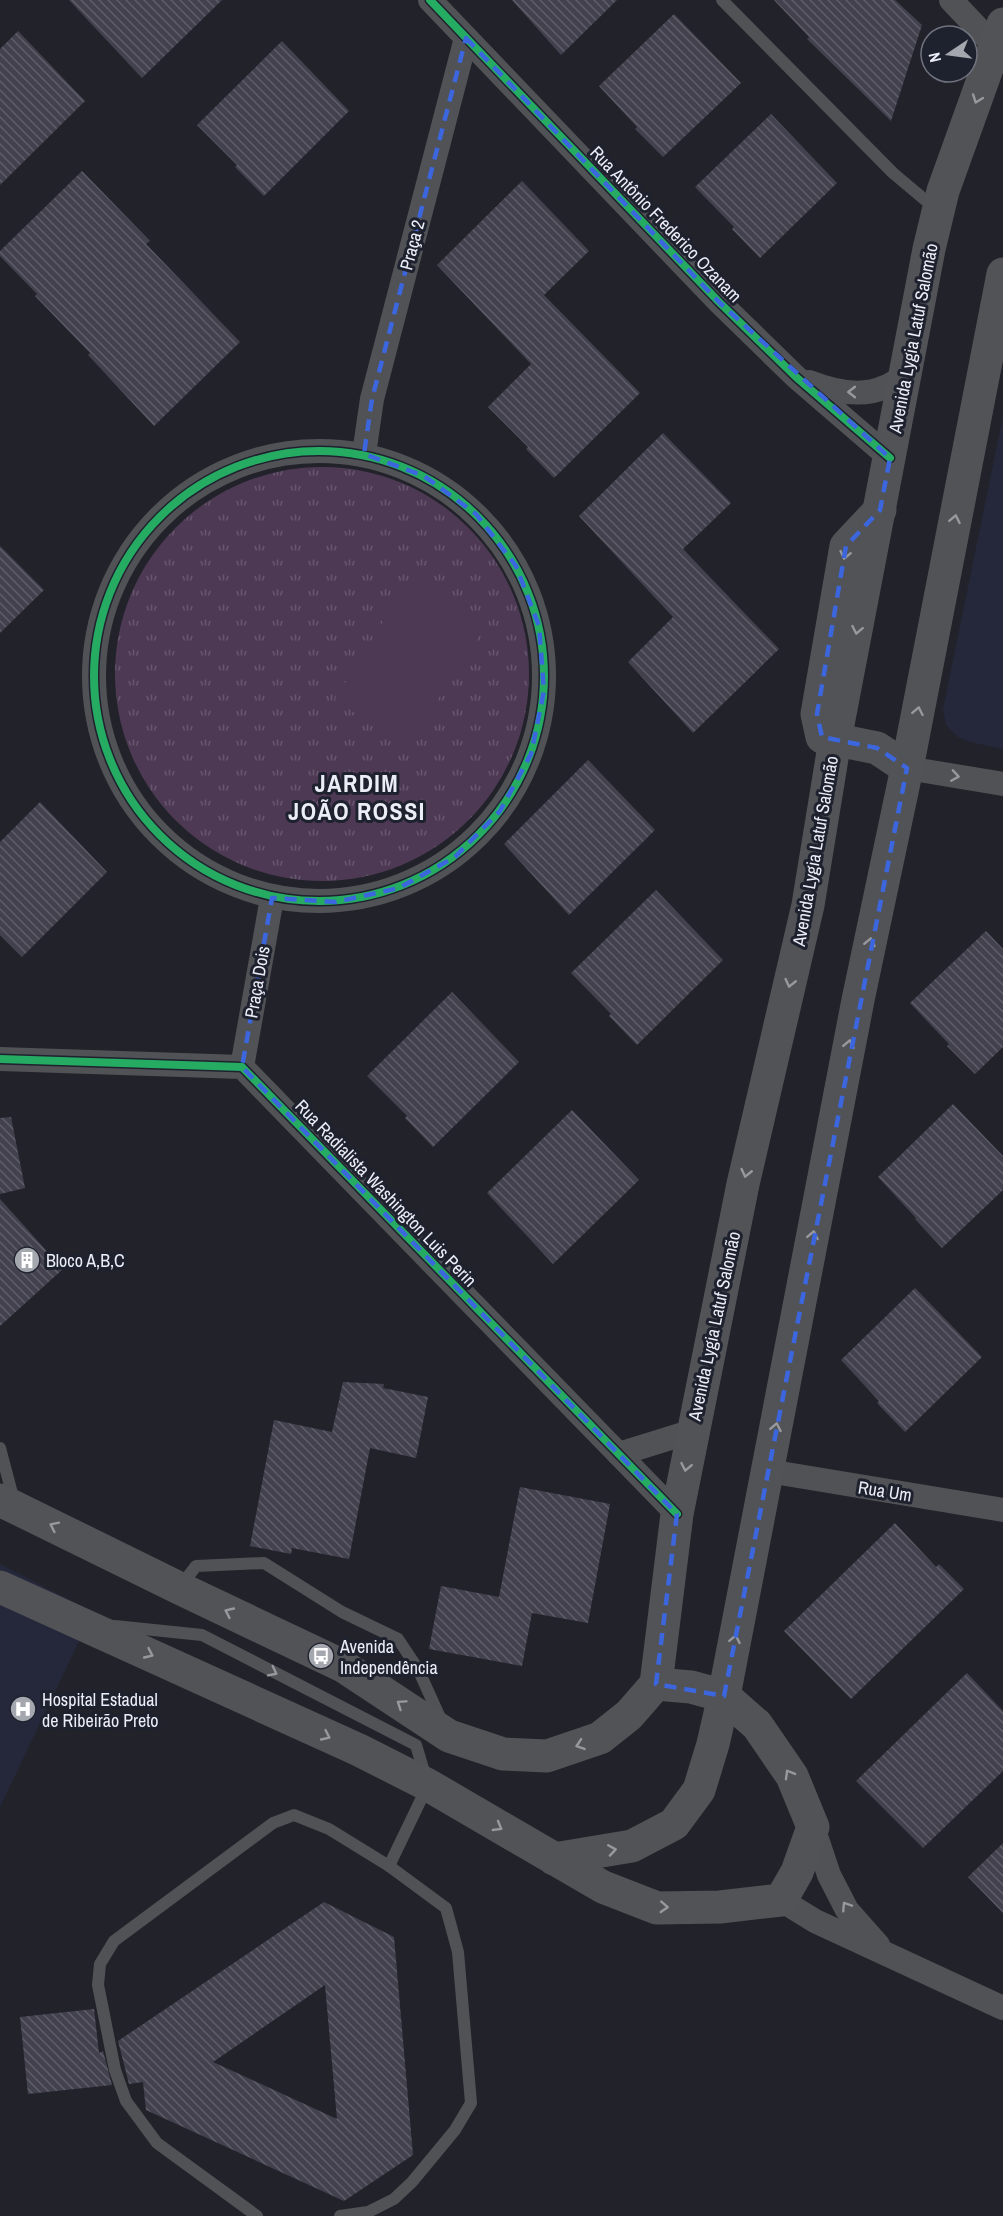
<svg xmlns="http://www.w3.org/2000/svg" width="1003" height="2216" font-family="'Archivo Narrow',sans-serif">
  <defs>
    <pattern id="grass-tufts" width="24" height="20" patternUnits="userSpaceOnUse" patternTransform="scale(1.5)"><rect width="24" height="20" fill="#4d3954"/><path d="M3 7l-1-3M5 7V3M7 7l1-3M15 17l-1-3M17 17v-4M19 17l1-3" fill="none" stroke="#67566d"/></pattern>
    <pattern id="building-back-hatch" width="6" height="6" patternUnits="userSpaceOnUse" patternTransform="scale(1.5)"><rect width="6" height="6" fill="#43414e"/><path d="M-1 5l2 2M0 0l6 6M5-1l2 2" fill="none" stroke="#5e5d68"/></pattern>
  </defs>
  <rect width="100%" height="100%" fill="#22232a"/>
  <!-- built -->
  <g fill="#24283a">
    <path d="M 1003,416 L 1003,749 L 970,742 L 958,737 L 946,725 L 943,709 Z"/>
    <path d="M 0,1564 L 93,1612 L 0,1807 Z"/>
  </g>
  <!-- grass -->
  <circle fill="url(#grass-tufts)" cx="322" cy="674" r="207"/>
  <!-- garden -->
  <path fill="#4d3954" d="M 412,575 L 489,621 L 406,748 L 335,699 Z"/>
  <!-- building -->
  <g fill="url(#building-back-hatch)" fill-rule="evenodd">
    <path d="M 69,0 L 222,0 L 142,78 Z"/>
    <path d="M 512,0 L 617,0 L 561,55 Z"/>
    <path d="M 774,0 L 895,0 L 922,25 L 891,121 L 807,39 L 809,37 Z"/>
    <path d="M 674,14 L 741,83 L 663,157 L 635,129 L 637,127 L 599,86 Z"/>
    <path d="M 18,31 L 85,101 L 0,185 L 0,49 Z"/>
    <path d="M 282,41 L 349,111 L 264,196 L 235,167 L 237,165 L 197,125 Z"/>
    <path d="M 771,114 L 837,183 L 760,258 L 732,229 L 734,227 L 695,187 Z"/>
    <path d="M 82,171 L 150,241 L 146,244 L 240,342 L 154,426 L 88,355 L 90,353 L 35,296 L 37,294 L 0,256 L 0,251 Z"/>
    <path d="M 522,181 L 589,251 L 544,295 L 640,393 L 554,478 L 526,449 L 528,447 L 488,407 L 531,364 L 437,265 Z"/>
    <path d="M 663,433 L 731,503 L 683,549 L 779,649 L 693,733 L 628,662 L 673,617 L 579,516 Z"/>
    <path d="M 0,546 L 44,590 L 0,633 Z"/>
    <path d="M 588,760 L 655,830 L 569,915 L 504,844 Z"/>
    <path d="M 40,802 L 107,872 L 22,957 L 0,935 L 0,842 Z"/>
    <path d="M 656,890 L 723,960 L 637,1045 L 609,1016 L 611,1014 L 571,973 Z"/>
    <path d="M 986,931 L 1003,949 L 1003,1047 L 975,1074 L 947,1046 L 949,1044 L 910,1003 Z"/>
    <path d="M 452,992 L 519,1062 L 433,1147 L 405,1118 L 407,1116 L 367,1076 Z"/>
    <path d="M 953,1104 L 1003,1156 L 1003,1190 L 942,1248 L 915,1219 L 916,1218 L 878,1177 Z"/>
    <path d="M 572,1110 L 639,1180 L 553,1264 L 487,1193 Z"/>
    <path d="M 11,1117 L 25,1188 L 0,1194 L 0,1118 Z"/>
    <path d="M 0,1199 L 63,1269 L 0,1326 Z"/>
    <path d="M 915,1288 L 982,1357 L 905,1432 L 877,1403 L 879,1401 L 841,1360 Z"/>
    <path d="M 343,1382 L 384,1384 L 383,1388 L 428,1397 L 416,1458 L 370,1448 L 349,1559 L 292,1548 L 291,1554 L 250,1546 L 274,1420 L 332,1432 Z"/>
    <path d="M 520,1487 L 610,1504 L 588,1623 L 532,1613 L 522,1666 L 429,1649 L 441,1586 L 499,1597 Z"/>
    <path d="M 895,1523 L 936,1567 L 939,1564 L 964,1589 L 851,1699 L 784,1631 Z"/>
    <path d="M 967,1673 L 1003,1711 L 1003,1771 L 923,1848 L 856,1781 Z"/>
    <path d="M 1003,1843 L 1003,1913 L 968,1877 Z"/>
    <path d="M 324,1902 L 394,1937 L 413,2155 L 344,2201 L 146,2110 L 143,2082 L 129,2084 L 118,2041 ZM 325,1985 L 337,2119 L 213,2062 Z"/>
    <path d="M 94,2009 L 99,2053 L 103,2051 L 112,2085 L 28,2094 L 20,2017 Z"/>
  </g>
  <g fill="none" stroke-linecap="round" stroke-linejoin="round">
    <!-- lane -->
    <g stroke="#515256" stroke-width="12">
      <path d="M 722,0 L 893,173 L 937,210"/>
      <path d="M 0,1448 L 14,1501"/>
      <path d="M 180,1587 L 196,1566 L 264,1563 L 342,1612 L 398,1639 L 418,1669 L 442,1722"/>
      <path d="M 115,1626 L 202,1635 L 416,1745 L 428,1785 L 389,1866 L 329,1829 L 294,1815 L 273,1823 L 114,1941 L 100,1964 L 98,1985 L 115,2070 L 126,2101 L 157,2143 L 257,2216"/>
      <path d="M 340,2216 L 368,2212 L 394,2199 L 412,2182 L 455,2130 L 471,2103 L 458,1952 L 446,1908 L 389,1866"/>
    </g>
    <!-- street -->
    <g stroke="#515256" stroke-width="24">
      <path d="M 430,0 L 719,302 L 796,377 L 890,458"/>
      <path d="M 951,0 L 1003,55"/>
      <path d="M 809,382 C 832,391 861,398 885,387 C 893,384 900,378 906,374"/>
      <circle cx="319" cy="676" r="225"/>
      <path d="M 364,454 L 372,399 L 466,38"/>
      <path d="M 907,768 L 1003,784"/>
      <path d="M 0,1059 L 242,1067 L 677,1514"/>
      <path d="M 242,1067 L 272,898"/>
      <path d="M 619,1454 L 693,1431"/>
      <path d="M 768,1471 L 1003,1510"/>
      <path d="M 813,1827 L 829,1875 L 847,1910 L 878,1945"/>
      <path d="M 781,1900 L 815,1921 L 1003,2008"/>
    </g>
    <!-- secondary -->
    <g stroke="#525357" stroke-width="33">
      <path d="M 880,510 L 846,546 L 817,714 L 822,737 L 877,748 L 907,768"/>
      <path d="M 0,1500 L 179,1588 L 343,1666 L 449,1736 L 503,1754 L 547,1756 L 600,1738 L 629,1715 L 656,1684"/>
      <path d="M 0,1587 L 359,1750 L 428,1785 L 603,1887 L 657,1908 L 720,1907 L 781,1900 L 797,1872 L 813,1827 L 792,1776 L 757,1725 L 724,1696 L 691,1687 L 656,1684"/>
      <path d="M 656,1684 L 677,1514 L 743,1184 L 808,905 L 835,740 L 929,249 L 943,191 L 1003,24"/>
      <path d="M 554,1859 L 632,1846 L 674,1824 L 699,1790 L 713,1744 L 724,1696 L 858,1000 L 907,768 L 1003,274"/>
    </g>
    <!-- cycleway casing -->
    <g stroke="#1e212e" stroke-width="11">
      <g id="cycleway">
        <path d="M 430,0 L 719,302 L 796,377 L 890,458"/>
        <circle cx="319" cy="676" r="225"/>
        <path d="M 0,1059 L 242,1067 L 677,1514"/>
      </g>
    </g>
    <!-- cycleway -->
    <use href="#cycleway" stroke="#26ab63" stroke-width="8"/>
  </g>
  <!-- one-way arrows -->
  <defs><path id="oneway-chevron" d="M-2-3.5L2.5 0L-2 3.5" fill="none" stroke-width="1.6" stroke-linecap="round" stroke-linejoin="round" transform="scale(1.5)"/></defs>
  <g stroke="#97999f">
    <use href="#oneway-chevron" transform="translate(977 99) rotate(110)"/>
    <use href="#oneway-chevron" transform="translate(955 519) rotate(-79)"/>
    <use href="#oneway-chevron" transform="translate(845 555) rotate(102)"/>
    <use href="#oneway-chevron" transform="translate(857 630) rotate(101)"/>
    <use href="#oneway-chevron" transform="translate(918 711) rotate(-79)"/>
    <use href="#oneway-chevron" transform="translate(870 942) rotate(-78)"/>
    <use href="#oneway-chevron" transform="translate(790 983) rotate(103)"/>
    <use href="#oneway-chevron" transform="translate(849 1044) rotate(-79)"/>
    <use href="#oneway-chevron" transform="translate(746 1173) rotate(103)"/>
    <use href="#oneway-chevron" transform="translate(813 1235) rotate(-79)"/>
    <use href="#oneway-chevron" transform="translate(776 1427) rotate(-79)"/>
    <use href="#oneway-chevron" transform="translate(686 1467) rotate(101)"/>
    <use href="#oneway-chevron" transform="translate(54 1526) rotate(-154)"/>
    <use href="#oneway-chevron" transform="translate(229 1612) rotate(-155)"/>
    <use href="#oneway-chevron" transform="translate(735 1639) rotate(-79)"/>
    <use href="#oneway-chevron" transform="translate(149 1654) rotate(25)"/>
    <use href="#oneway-chevron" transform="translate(401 1704) rotate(-146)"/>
    <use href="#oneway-chevron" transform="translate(326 1736) rotate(25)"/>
    <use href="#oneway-chevron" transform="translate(580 1745) rotate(161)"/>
    <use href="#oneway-chevron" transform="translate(789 1774) rotate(-120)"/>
    <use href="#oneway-chevron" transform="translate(498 1827) rotate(30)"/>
    <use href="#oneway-chevron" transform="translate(612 1850) rotate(-9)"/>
    <use href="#oneway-chevron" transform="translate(664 1907) rotate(3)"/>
  </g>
  <g stroke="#97989e">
    <use href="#oneway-chevron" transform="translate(852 392) rotate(180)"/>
    <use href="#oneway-chevron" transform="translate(955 776) rotate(9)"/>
    <use href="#oneway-chevron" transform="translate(273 1672) rotate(27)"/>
    <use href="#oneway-chevron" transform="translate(846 1906) rotate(-123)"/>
  </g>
  <!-- marked area -->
  <path fill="none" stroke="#3c66dd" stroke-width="4.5" stroke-dasharray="12 8" stroke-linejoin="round" d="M 466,38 L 719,302 L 890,458 L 880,510 L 846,546 L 817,714 L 822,737 L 877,748 L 907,768 L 724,1696 L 656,1684 L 677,1514 L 242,1067 L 272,898 L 336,902 L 399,888 L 455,857 L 500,811 L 531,754 L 544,691 L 539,626 L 516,566 L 476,514 L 424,476 L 364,454 L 372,399 Z"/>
  <!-- icons -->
  <defs>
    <g id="building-disc" transform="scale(1.35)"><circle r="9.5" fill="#a5a7af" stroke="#1e212e"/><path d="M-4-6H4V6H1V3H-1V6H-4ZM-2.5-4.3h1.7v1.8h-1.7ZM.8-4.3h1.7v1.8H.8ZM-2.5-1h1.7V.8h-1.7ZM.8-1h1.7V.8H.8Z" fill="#fff"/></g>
    <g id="bus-disc" transform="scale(1.35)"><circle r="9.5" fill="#a5a7af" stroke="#1e212e"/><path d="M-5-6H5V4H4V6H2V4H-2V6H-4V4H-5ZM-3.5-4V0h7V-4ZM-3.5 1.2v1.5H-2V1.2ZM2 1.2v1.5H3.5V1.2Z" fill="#fff"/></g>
    <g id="hospital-disc" transform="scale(1.35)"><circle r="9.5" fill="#a5a7af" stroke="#1e212e"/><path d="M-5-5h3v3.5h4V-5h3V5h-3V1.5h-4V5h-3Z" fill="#fff"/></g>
  </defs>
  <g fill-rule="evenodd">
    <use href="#building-disc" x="27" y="1260"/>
    <use href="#bus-disc" x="321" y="1656"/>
    <use href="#hospital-disc" x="23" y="1709"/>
  </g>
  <g text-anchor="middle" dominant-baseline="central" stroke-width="6" stroke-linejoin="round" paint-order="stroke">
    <!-- street labels -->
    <g font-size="18" fill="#eceef7" stroke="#1e212e">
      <text transform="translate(666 224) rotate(46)">Rua Antônio Frederico Ozanam</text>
      <text transform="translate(412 245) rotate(-75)">Praça 2</text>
      <text transform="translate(913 338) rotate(-79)">Avenida Lygia Latuf Salomão</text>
      <text transform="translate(815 851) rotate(-80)">Avenida Lygia Latuf Salomão</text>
      <text transform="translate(257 982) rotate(-80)">Praça Dois</text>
      <text transform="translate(386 1193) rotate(46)">Rua Radialista Washington Luis Perin</text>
      <text transform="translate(714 1326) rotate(-78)">Avenida Lygia Latuf Salomão</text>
      <text transform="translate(885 1491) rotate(9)">Rua Um</text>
    </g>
    <!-- poi labels -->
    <g font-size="18" fill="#eceef7" stroke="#1e212e" text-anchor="start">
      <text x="46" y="1260">Bloco A,B,C</text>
      <text x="340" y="1646">Avenida<tspan x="340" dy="21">Independência</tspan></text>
      <text x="42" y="1699">Hospital Estadual<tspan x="42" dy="21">de Ribeirão Preto</tspan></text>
    </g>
    <!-- district labels -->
    <g font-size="24" font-weight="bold" letter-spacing="1.5" fill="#eceef7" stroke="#1e212e">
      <text x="357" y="783">JARDIM<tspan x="357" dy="28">JOÃO ROSSI</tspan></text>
    </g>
  </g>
  <!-- north arrow -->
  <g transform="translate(949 54) rotate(257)"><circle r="28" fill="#1e212e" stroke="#70737e" stroke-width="1.5"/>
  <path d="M0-4.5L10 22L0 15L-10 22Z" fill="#a5a7af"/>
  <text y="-9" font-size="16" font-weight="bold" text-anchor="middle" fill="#eceef7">N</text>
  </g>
</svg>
